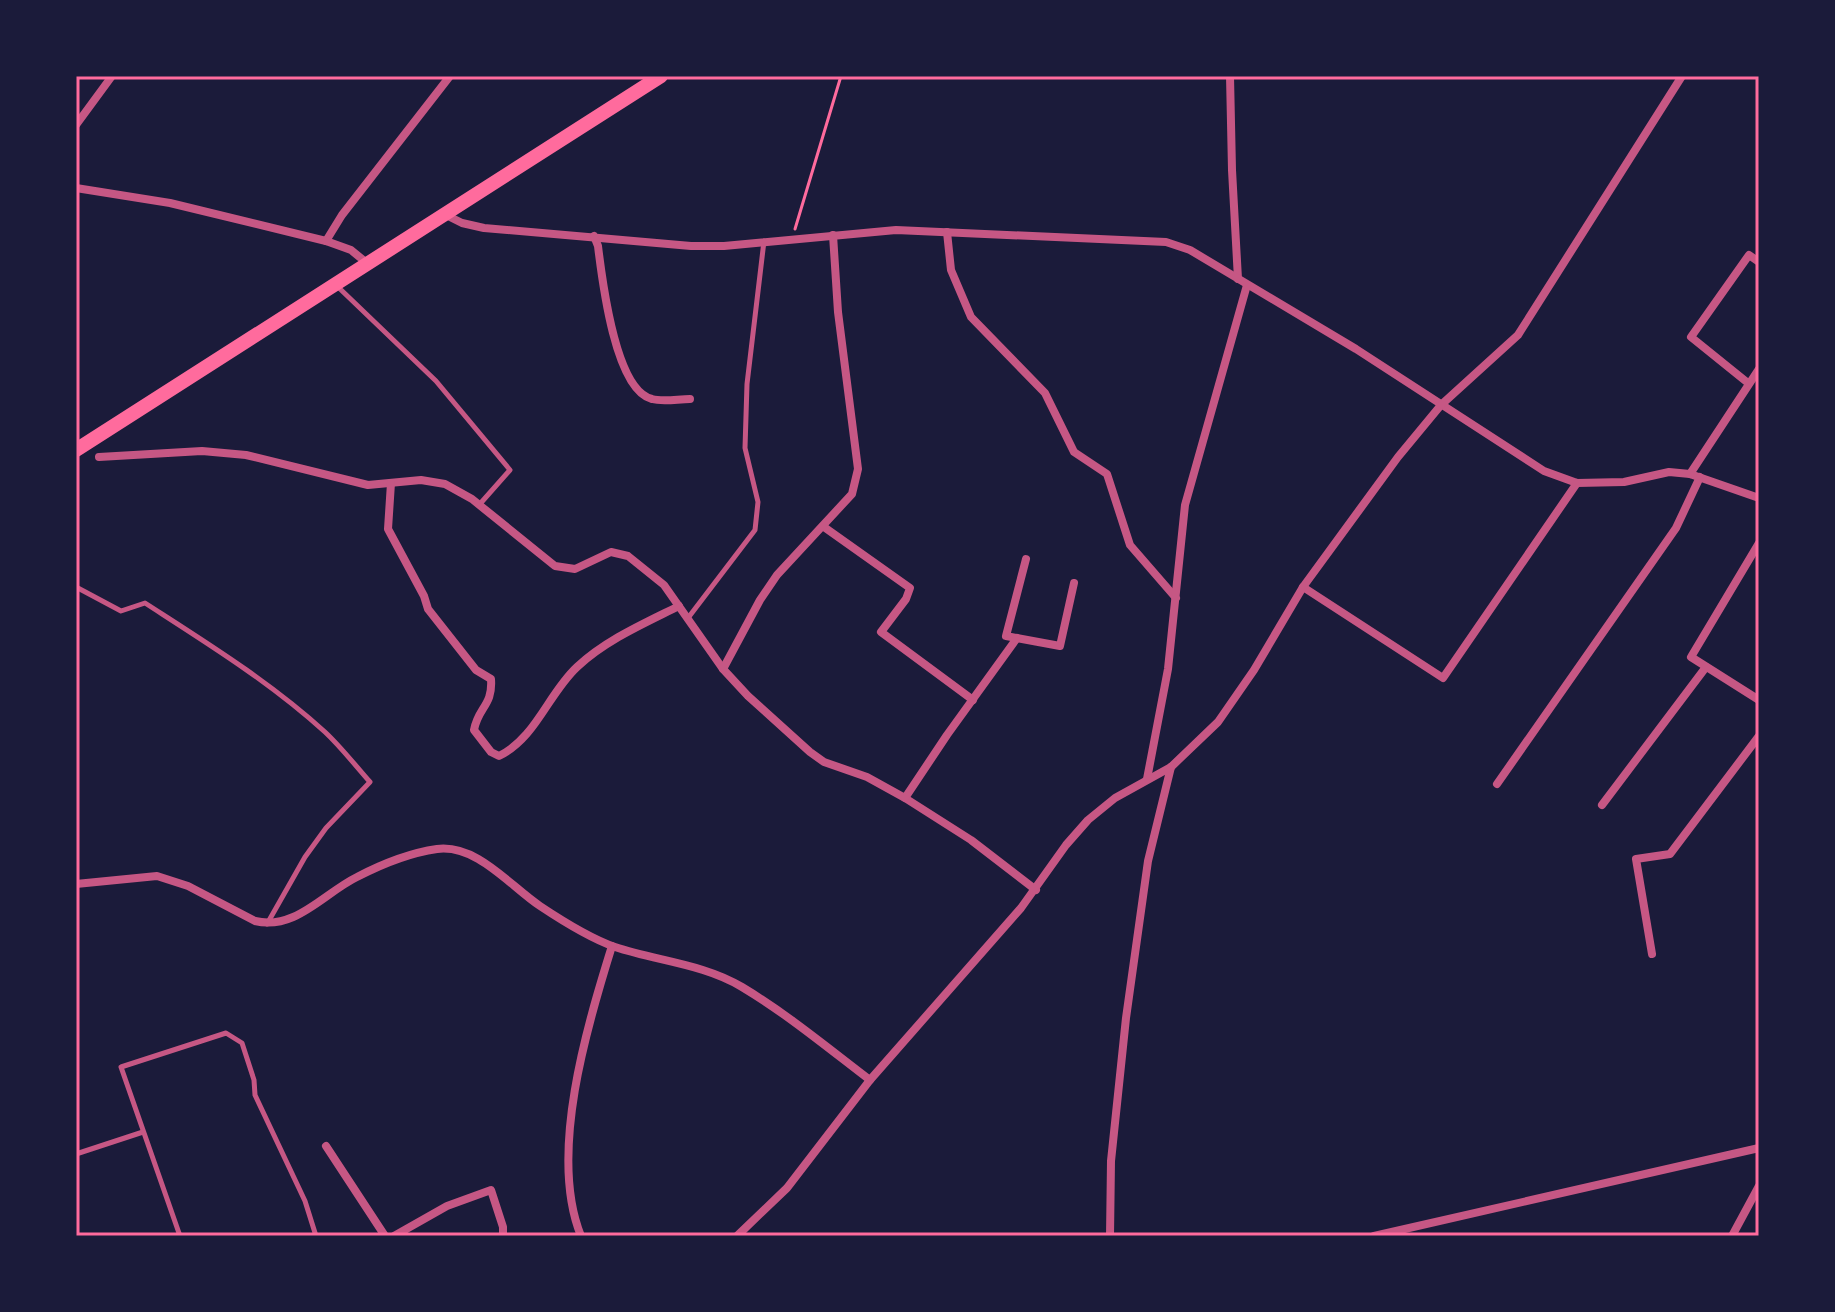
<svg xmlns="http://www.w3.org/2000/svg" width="1835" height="1312" font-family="'Nunito Sans',sans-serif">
  <rect width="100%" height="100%" fill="#1b1b3a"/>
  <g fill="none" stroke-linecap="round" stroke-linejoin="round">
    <!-- path -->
    <path stroke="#ff6b9d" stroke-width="3" d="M 795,229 L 841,76"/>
    <!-- service -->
    <g stroke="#c65784" stroke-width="5">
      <path d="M 337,286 L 436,381 L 510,470 L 479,505"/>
      <path d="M 76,587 L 121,611 L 145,603 C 207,643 270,682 325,732 C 341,747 355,765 370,782 L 326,828 L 305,857 L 267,924"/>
      <path d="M 688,618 L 755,530 L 758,502 L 745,448 L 747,384 L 764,241"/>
      <path d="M 76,1154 L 143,1132"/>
      <path d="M 180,1236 L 121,1067 L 226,1033 L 242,1043 L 254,1080 L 255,1095 L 305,1201 L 316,1236"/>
    </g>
    <!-- minor -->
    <g stroke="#c65784" stroke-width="8">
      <path d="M 1230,76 L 1232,170 L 1238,279"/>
      <path d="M 76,125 L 112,76"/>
      <path d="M 76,188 L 170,203 L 326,241 L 351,250 L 368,264"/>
      <path d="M 446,215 L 462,223 L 484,228 L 691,246 L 724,246 L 896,230 L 1166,242 L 1190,250 L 1356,349 L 1544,471 L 1577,483 L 1624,482 L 1669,472 L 1690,474 L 1759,498"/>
      <path d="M 947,232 L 951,270 L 971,317 L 1045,393 L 1074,452 L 1107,474 L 1130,545 L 1176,598"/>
      <path d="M 594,236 L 598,246 C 602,279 615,390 652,399 C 663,402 678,399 690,399"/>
      <path d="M 326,241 L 342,215 L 450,76"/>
      <path d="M 1748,383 L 1691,337 L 1749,255 L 1759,262"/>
      <path d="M 99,457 L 202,451 L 246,455 L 368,485 L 421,480 L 445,484 L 472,499 L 555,566 L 575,569 L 611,552 L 628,556 L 664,585 L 723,669 L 748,696 L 810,752 L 824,762 L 867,777 L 905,798 L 971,840 L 1036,890"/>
      <path d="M 1690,474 L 1759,369"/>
      <path d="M 391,483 L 388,529 L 424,596 L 428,609 L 476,670 L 491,679 C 493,706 478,707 474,730 L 491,752 L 499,756 C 536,738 548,694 577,667 C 606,640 643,624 679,606"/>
      <path d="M 824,527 L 910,588 L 906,599 L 881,632 L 973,700"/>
      <path d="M 1759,543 L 1691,657 L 1759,700"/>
      <path d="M 1026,559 L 1006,636 L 1060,646 L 1074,583"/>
      <path d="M 1303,587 L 1443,678 L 1577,483"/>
      <path d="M 723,669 L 760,600 L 777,575 L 852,494 L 858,469 L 838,312 L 833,235"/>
      <path d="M 1147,779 L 1168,669 L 1185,505 L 1247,285"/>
      <path d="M 1497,784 L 1676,528 L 1700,477"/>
      <path d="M 905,798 L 947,735 L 1017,638"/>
      <path d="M 1602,805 L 1706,667"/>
      <path d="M 76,884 L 157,876 L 188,886 L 255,921 C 295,931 324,893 357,877 C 382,864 409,853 437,849 C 477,844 510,886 540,906 C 561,920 592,939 615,947 C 657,961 704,964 742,987 C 787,1014 828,1048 870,1080"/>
      <path d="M 1652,954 L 1636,859 L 1670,854 L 1759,736"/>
      <path d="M 326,1146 L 385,1236"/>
      <path d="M 394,1236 L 447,1206 L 491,1190 L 503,1227 L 503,1236"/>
      <path d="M 581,1236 C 548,1155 587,1026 612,946"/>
      <path d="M 737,1236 L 787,1188 L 870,1080 L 1021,908 L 1066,845 L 1088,820 L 1115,798 L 1171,767 L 1218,722 L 1254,670 L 1303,587 L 1398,457 L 1441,405 L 1518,335 L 1682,76"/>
      <path d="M 1110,1236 L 1111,1161 L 1126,1018 L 1148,861 L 1171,767"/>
      <path d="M 1374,1236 L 1759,1148"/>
      <path d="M 1732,1236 L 1759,1186"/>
    </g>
    <!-- primary -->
    <path stroke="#ff6b9d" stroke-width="14" d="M 76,450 L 661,76"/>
  </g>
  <!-- border -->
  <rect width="1835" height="1312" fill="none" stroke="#1b1b3a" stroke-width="156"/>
  <rect x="78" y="78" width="1679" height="1156" fill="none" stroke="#ff6b9d" stroke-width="3"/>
</svg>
